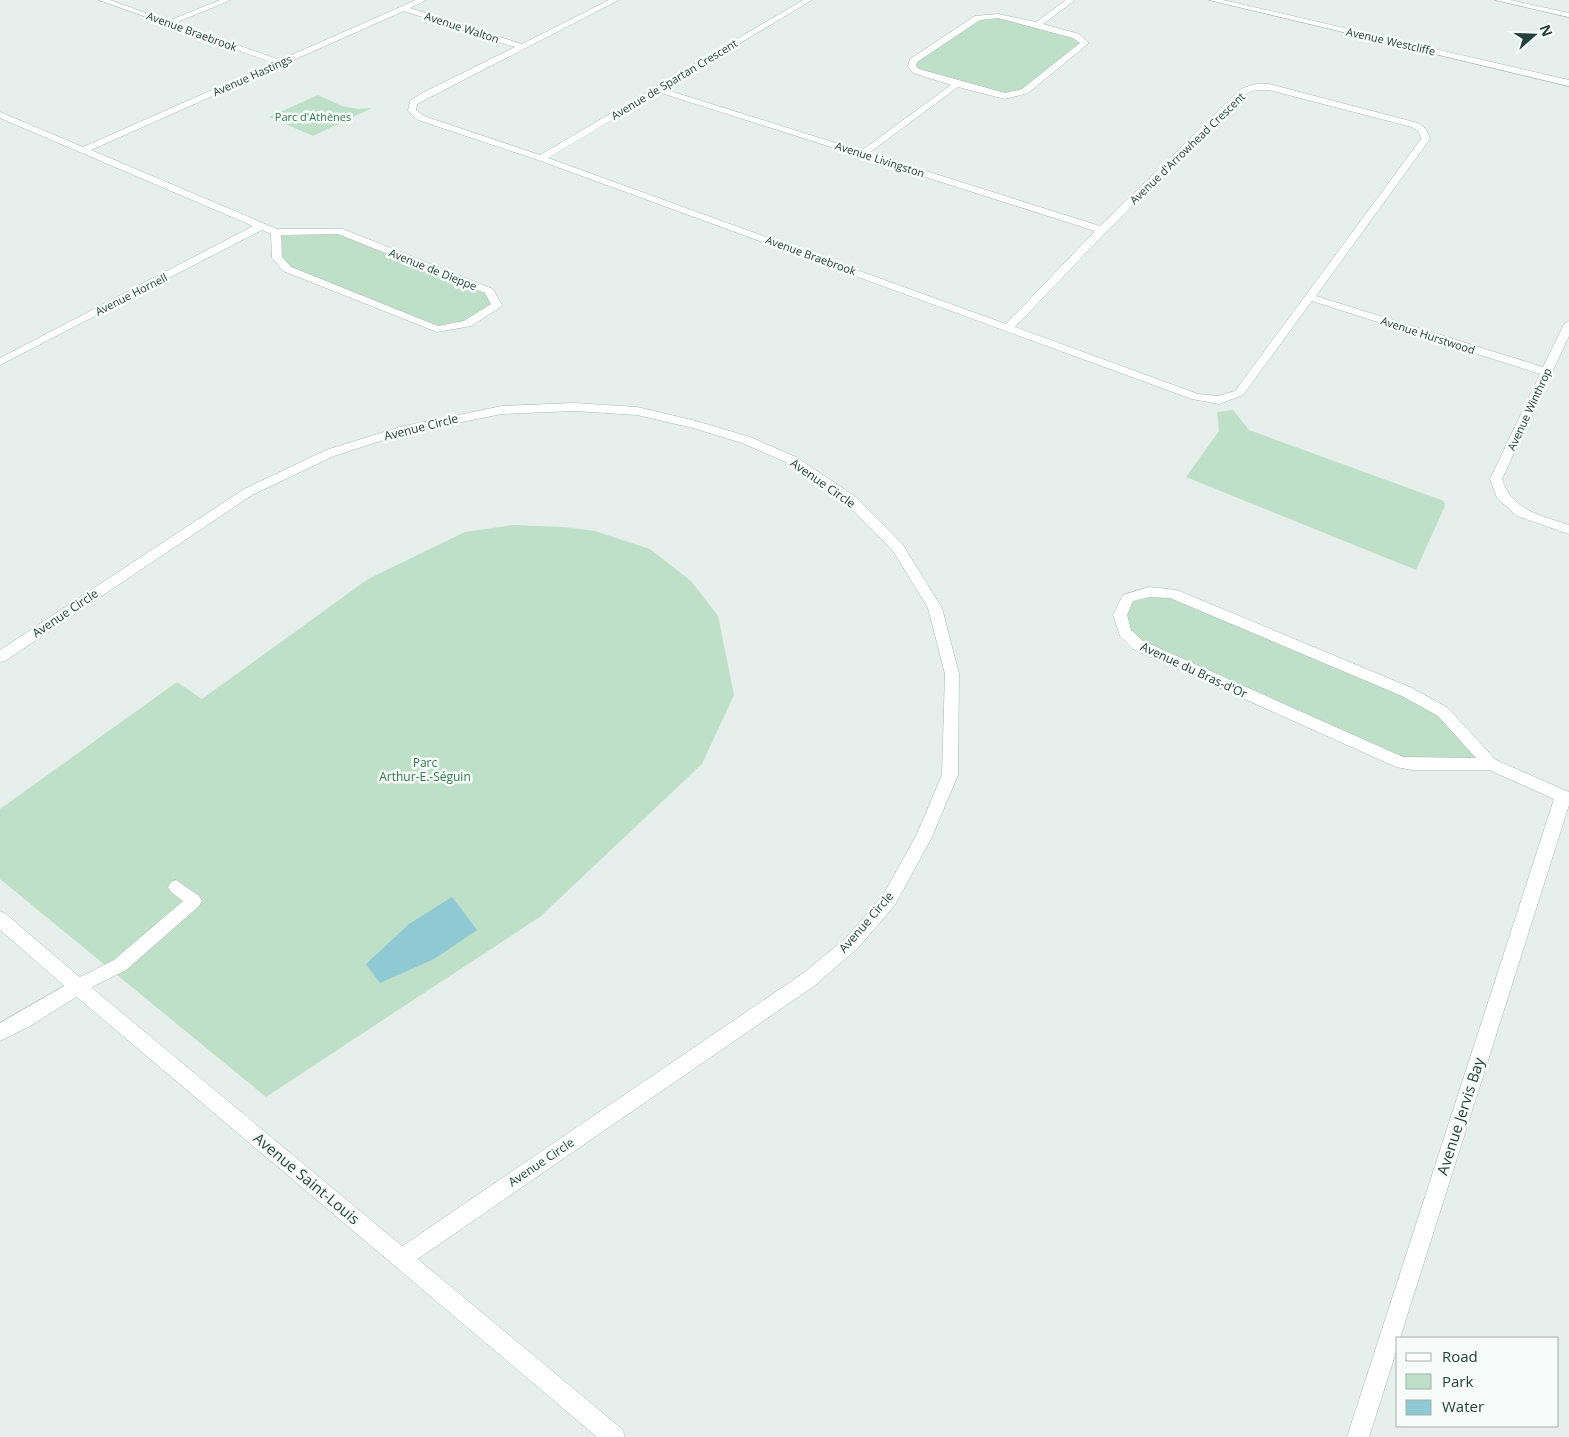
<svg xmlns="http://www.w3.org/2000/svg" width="1569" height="1437" font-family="'Open Sans',sans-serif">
  <rect width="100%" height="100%" fill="#e6efeb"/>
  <!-- green -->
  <g fill="#bfe0c8">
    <path d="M 998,16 L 1076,36 L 1085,43 L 1025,91 L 1005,96 L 916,71 L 913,61 L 978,18 Z"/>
    <path d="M 318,95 L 342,106 L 358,109 L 372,108 L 313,136 L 269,117 Z"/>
    <path d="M 339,231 L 489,291 L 497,305 L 467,324 L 437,329 L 287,269 L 277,258 L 276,232 Z"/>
    <path d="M 1233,410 L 1249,430 L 1444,501 L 1445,506 L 1416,570 L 1186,477 L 1219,431 L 1217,412 Z"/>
    <path d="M 514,525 L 564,527 L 595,531 L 650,549 L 691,581 L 718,616 L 734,695 L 702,764 L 541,916 L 266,1097 L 0,879 L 0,809 L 177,682 L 202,699 L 368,579 L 465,532 Z"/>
    <path d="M 1172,593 L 1443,712 L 1491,764 L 1400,763 L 1228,687 L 1125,632 L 1128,598 Z"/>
  </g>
  <!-- water -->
  <path fill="#8ec9d4" d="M 452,897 L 477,930 L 434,959 L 380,983 L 366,964 L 409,924 Z"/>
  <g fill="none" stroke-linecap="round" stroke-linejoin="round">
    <!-- lane casing -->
    <g stroke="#a8b8b2" stroke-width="1">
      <path id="lane" d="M 176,880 L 199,896 L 202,901 L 199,906 L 126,970 L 78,994 L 72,991 L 70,986 L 72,981 L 114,960 L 183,901 L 171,892 L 168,887 L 171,882 Z"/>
    </g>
    <!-- street casing -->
    <g stroke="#a8b8b2" stroke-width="1">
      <g id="street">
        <path d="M 99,0 L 110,0 L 168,21 L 220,0 L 231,0 L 175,23 L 280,60 L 416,0 L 426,0 L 410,8 L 522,44 L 609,0 L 619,0 L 417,104 L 416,110 L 424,116 L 540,155 L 803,0 L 812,0 L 664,89 L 861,151 L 951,85 L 913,73 L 908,66 L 910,59 L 975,16 L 998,14 L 1036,22 L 1066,0 L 1075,0 L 1043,24 L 1079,34 L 1089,43 L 1028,93 L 1005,99 L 958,87 L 869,153 L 1100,226 L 1241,89 L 1255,84 L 1269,84 L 1418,123 L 1426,129 L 1430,139 L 1316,296 L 1543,367 L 1564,324 L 1569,321 L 1569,336 L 1502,479 C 1512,511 1541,515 1569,525 L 1569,534 L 1517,516 L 1497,498 L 1490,479 L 1540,374 L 1312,301 L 1243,395 L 1219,404 L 1192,399 L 538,160 L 418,120 L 408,111 L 410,101 L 422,93 L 515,47 L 404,11 L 91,150 L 277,229 L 343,229 L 493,289 L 502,305 L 501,307 L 471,326 L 437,332 L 283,271 L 272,258 L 271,234 L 262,230 L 0,365 L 0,358 L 253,226 L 0,118 L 0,112 L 83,147 L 273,63 ZM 998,18 L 1073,38 L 1080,43 L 1022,89 L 1005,93 L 919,69 L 916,66 L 917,62 L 980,20 ZM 1256,90 L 1269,90 L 1412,127 L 1419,132 L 1421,139 L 1235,391 L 1218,396 L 1198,394 L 1015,327 L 1106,232 L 1247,93 ZM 658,92 L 1095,231 L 1006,324 L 548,158 ZM 338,234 L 485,293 L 491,304 L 464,321 L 438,326 L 291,267 L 282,257 L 281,235 Z"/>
        <path d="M 1209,0 L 1223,0 L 1569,80 L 1569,86 Z"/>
        <path d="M 1495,0 L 1510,0 L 1569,13 L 1569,17 Z"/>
        <path d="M 574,403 L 637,407 L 696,421 L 750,437 L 796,457 L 856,497 L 903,545 L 942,608 L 959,674 L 958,775 L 931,839 L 895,905 L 858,948 L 814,986 L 409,1265 L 402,1268 L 395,1265 L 392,1258 L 395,1251 L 802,974 L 846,938 L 883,895 L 916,836 L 942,775 L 945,674 L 928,608 L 893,551 L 846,503 L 788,463 L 742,443 L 693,428 L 637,415 L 574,411 L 502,414 L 402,434 L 334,456 L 252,495 L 5,661 L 0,662 L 0,650 L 244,489 L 326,450 L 400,427 L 502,406 Z"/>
        <path d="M 1149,587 L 1177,590 L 1412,688 L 1448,708 L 1496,760 L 1569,792 L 1569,805 L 1400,1338 L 1398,1338 L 1398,1346 L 1369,1437 L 1347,1437 L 1554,799 L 1489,770 L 1412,770 L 1396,767 L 1133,649 L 1120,636 L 1113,615 L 1123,595 ZM 1149,597 L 1170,598 L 1402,696 L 1438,716 L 1476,758 L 1403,757 L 1143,641 L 1131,630 L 1127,615 L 1133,601 Z"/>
        <path d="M 78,978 L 84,980 L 87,986 L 84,992 L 32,1025 L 0,1041 L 0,1023 Z"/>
      </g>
    </g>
    <!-- secondary casing -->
    <g stroke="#a4bbb3" stroke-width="1">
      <path id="secondary" d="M 0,911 L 6,914 L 103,997 L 622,1429 L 625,1437 L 597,1437 L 91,1009 L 0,930 Z"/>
    </g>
    <!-- lane -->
    <use href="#lane" fill="#fff" fill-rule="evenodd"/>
    <!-- street -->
    <use href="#street" fill="#fff" fill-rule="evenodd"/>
    <!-- secondary -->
    <use href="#secondary" fill="#fff" fill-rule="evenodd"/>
  </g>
  <g text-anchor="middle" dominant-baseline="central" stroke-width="5" stroke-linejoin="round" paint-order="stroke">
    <!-- far-street labels -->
    <g font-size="11" fill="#24423a" stroke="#f7fbf9">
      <text transform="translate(462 27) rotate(18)">Avenue Walton</text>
      <text transform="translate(192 31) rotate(20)">Avenue Braebrook</text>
      <text transform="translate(1391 41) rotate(13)">Avenue Westcliffe</text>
      <text transform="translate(252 75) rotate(-24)">Avenue Hastings</text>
      <text transform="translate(674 79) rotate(-31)">Avenue de Spartan Crescent</text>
      <text transform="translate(1187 148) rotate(-44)">Avenue d'Arrowhead Crescent</text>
      <text transform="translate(880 159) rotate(18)">Avenue Livingston</text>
      <text transform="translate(811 255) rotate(20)">Avenue Braebrook</text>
      <text transform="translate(433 269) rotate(22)">Avenue de Dieppe</text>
      <text transform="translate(131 294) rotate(-27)">Avenue Hornell</text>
      <text transform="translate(1428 335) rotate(18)">Avenue Hurstwood</text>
      <text transform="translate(1529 409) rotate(-65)">Avenue Winthrop</text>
    </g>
    <!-- far-park labels -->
    <g font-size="11" fill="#2d7a4b" stroke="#f7fbf9">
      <text x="313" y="116">Parc d'Athènes</text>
    </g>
    <!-- street labels -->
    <g font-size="12" fill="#24423a" stroke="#f7fbf9">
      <text transform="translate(421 427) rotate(-14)">Avenue Circle</text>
      <text transform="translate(823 483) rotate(35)">Avenue Circle</text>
      <text transform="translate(65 613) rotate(-34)">Avenue Circle</text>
      <text transform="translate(1194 670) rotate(25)">Avenue du Bras-d'Or</text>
      <text transform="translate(866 922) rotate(-49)">Avenue Circle</text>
      <text transform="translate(541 1162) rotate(-34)">Avenue Circle</text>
    </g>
    <!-- park labels -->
    <g font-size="12" fill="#2d7a4b" stroke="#f7fbf9">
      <text x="425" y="762">Parc<tspan x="425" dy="14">Arthur-E.-Séguin</tspan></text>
    </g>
    <!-- near-street labels -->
    <g font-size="15" fill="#24423a" stroke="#f7fbf9">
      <text transform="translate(1460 1116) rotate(-72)">Avenue Jervis Bay</text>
      <text transform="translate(307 1178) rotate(40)">Avenue Saint-Louis</text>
    </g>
  </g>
  <!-- legend -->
  <rect x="1396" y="1337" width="162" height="90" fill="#f7fbf9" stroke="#a3b1ad"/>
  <rect x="1406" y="1353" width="25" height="8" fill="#ffffff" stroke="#a3b1ad"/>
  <text x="1442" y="1362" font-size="15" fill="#24423a">Road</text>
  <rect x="1406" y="1374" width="25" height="15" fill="#bfe0c8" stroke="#a3b1ad"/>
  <text x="1442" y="1387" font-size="15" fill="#24423a">Park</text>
  <rect x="1406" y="1400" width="25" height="15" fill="#8ec9d4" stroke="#a3b1ad"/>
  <text x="1442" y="1412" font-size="15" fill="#24423a">Water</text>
  <!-- north arrow -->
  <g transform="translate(1534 35) rotate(70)" stroke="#f7fbf9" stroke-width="4" paint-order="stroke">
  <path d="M0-4L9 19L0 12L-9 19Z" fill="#24423a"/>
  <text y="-8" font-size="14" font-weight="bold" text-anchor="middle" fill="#24423a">N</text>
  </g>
</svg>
